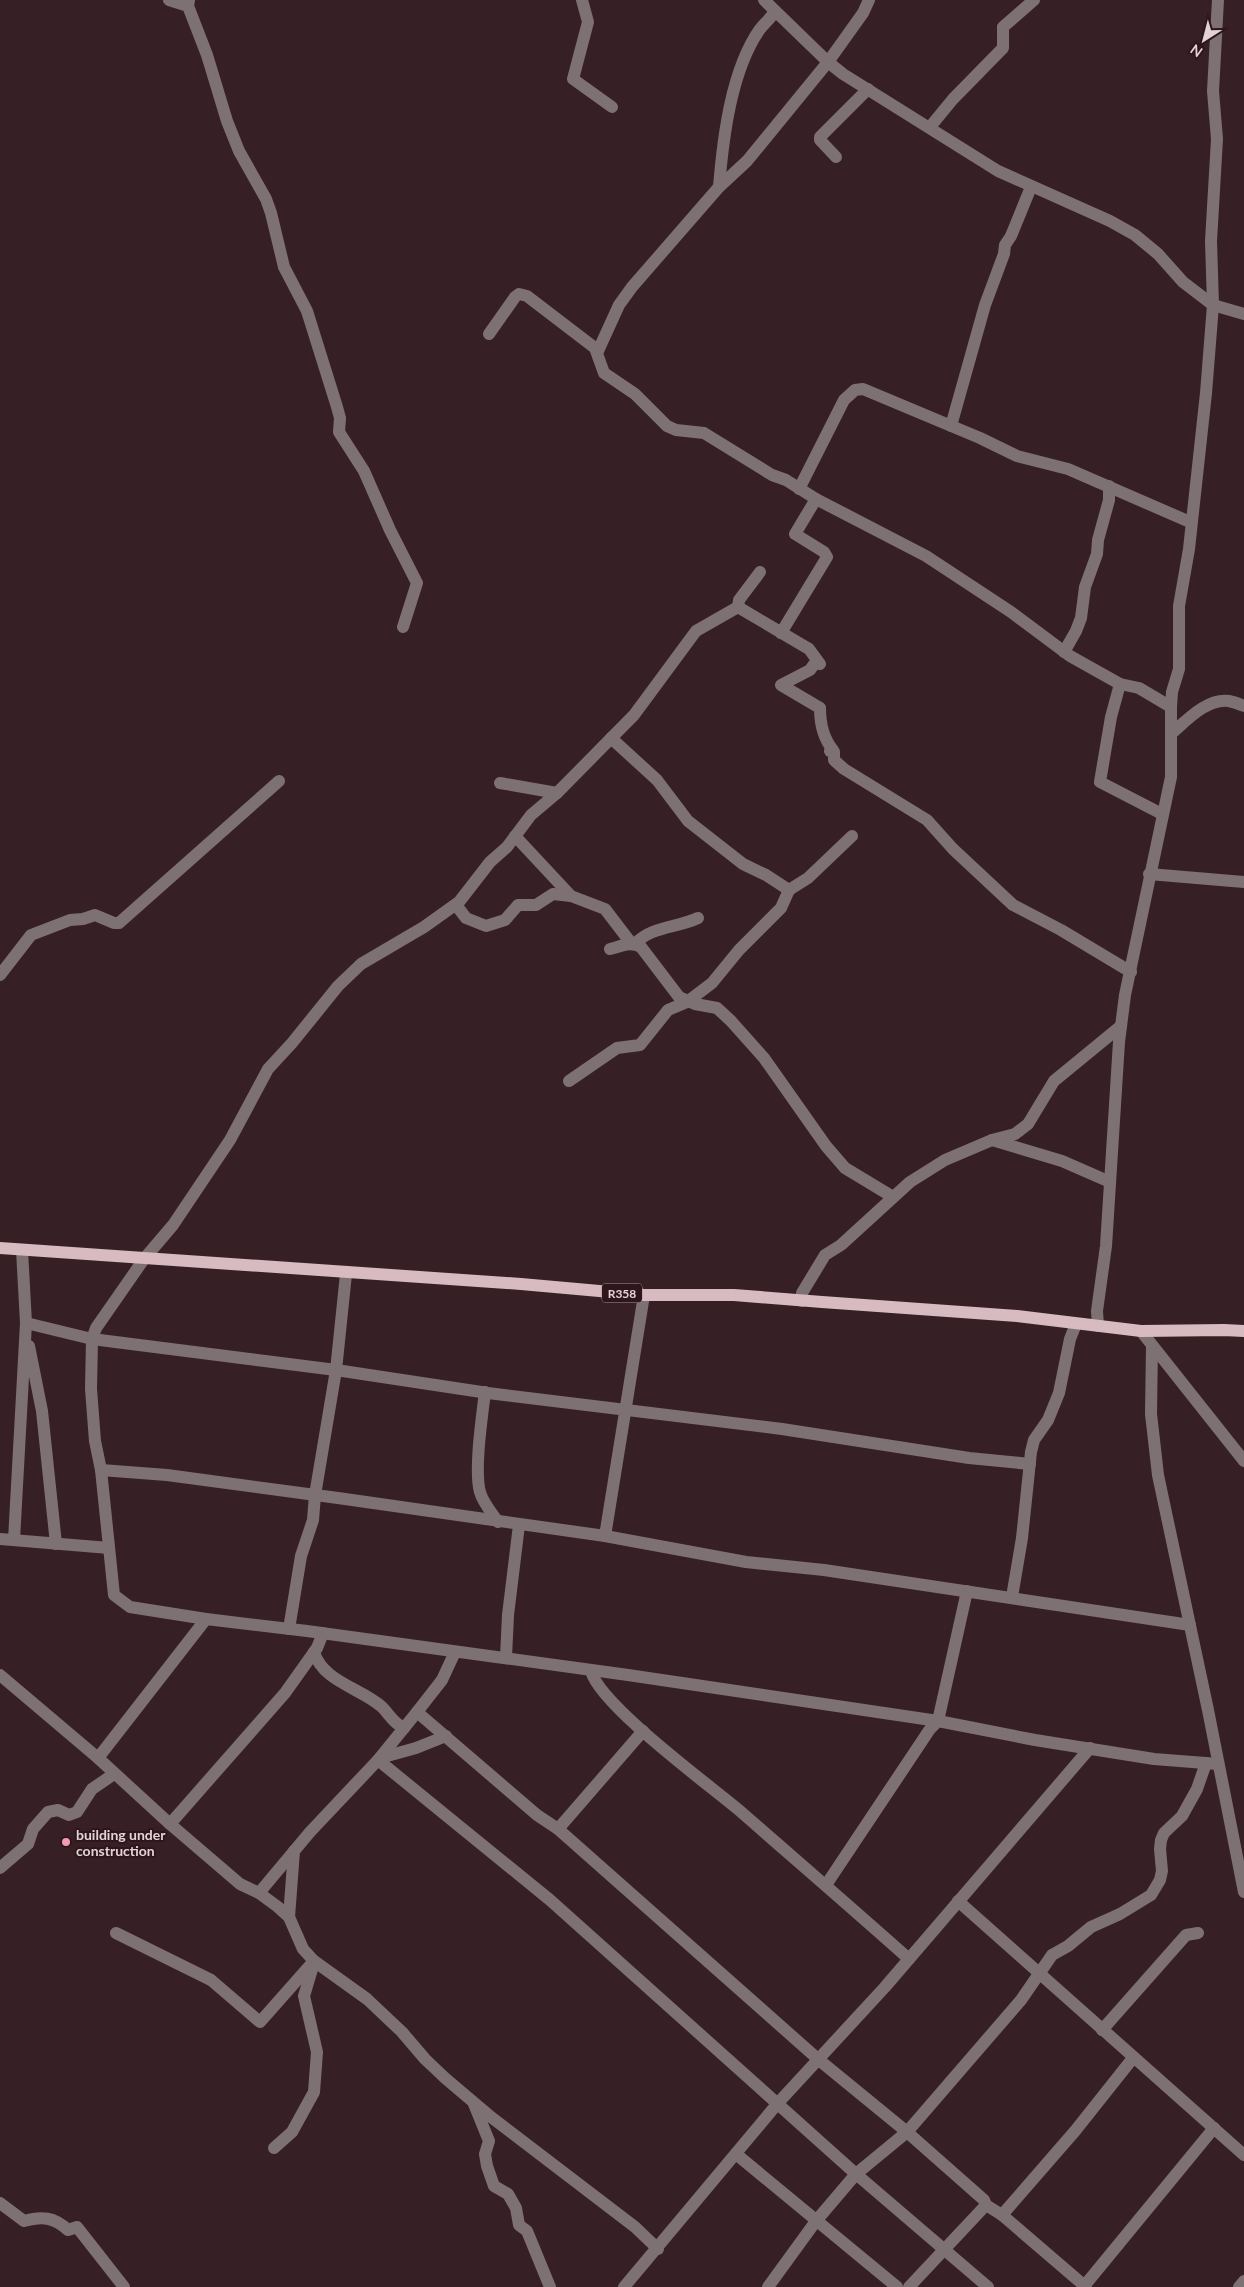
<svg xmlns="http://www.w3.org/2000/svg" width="1244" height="2287" font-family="Lato,sans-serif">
  <rect width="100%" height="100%" fill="#372025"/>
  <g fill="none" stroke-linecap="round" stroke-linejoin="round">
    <!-- minor -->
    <g stroke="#7e7174" stroke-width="12">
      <path d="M 169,0 L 188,6"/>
      <path d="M 189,0 L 188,6 L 207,55 L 227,121 L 239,151 L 266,199 L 271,213 L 284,267 L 307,311 L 337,407 L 340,418 L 339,432 L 364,471 L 390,530 L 417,583 L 403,627"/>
      <path d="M 582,0 L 588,22 L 573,79 L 612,107"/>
      <path d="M 764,0 L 828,62 L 843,74 L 998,171 L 1110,221 L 1135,235 L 1158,254 L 1183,282 L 1213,305 L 1244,314"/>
      <path d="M 930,127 L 953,99 L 1003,48 L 1003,27 L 1034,0"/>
      <path d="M 836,157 L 820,140 L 820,137 L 868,89"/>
      <path d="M 719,187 C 723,138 731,70 760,29 C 765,23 771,18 775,11"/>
      <path d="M 489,334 L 515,297 L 519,294 L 527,296 L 595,348 L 604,373 L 635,394 L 667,426 L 676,430 L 704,433 L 772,475 L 786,480 L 816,499 L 926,556 L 1011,612 L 1070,656 L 1120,684 L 1139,688 L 1171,707"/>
      <path d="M 598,351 L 619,305 L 632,287 L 719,187 L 747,161 L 828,62 L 863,13 L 869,0"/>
      <path d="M 951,426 L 985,305 L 1004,254 L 1005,245 L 1011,236 L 1031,187"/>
      <path d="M 799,489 L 844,400 L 855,390 L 863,389 L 980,438 L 1017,456 L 1068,469 L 1190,522"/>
      <path d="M 760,572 L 739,600 L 738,607 L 696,631 L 634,715 L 557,793 L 531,815 L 507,847 L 490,862 L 459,902 L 424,927 L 361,964 L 338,986 L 292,1043 L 268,1069 L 230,1140 L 173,1225 L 144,1259 L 96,1328 L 92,1339 L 91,1389 L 95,1441 L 101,1470 L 114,1595 L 130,1607 L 206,1619 L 307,1631 L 628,1675 L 938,1721 L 1035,1740 L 1154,1759 L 1218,1764"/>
      <path d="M 738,607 L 809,649 L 820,664 L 815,663 L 810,670 L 781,685 L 820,708 C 820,724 823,738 833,750 L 830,751 L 834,752 L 834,760 L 844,769 L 927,820 L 953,849 L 1013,905 L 1061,930 L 1131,972"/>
      <path d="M 781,633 L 827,557 L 824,552 L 795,534 L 816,499"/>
      <path d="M 1064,652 L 1076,631 L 1081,618 L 1085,587 L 1097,554 L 1098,540 L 1109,500 L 1109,486"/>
      <path d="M 1120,684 L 1111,717 L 1100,782 L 1162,814"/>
      <path d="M 1172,733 C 1187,720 1207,698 1229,701 C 1234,702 1239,704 1244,706"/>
      <path d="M 611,738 L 657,780 L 688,821 L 743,864 L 766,875 L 789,890 L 808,878 L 852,836"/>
      <path d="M 500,783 L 557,793"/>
      <path d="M 515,836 L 571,896 L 605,909 L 631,943"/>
      <path d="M 1149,874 L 1244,882"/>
      <path d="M 456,905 L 466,918 L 486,926 L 505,920 L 518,905 L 536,905 L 553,894 L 571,896"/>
      <path d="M 635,944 C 651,926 677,928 698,918"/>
      <path d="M 610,949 C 622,946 630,941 641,947 L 679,997 L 695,1004 L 717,1008 L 731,1021 L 764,1058 L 826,1146 L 845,1168 L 893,1197"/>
      <path d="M 0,975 L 31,935 L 70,920 L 83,919 L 95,915 L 114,923 L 119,923 L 279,781"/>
      <path d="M 569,1081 L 617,1048 L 640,1045 L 668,1010 L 687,1002 L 712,983 L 739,950 L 781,908 L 789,890"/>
      <path d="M 992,1140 L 1062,1161 L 1110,1182"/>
      <path d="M 802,1301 L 802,1293 L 825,1255 L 841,1245 L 910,1182 L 945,1160 L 992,1140 L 1015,1134 L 1028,1124 L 1054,1081 L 1121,1026"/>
      <path d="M 26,1323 L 92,1339 L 336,1370 L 488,1393 L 782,1429 L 969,1458 L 1030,1464"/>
      <path d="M 1098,1326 L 1097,1311 L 1106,1246 L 1119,1042 L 1125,995 L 1171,777 L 1171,707 L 1172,692 L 1179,669 L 1179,606 L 1189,549 L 1206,393 L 1213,305 L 1211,241 L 1217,139 L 1213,91 L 1218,0"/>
      <path d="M 1141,1331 L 1244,1461"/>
      <path d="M 29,1346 L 42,1411 L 56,1544"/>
      <path d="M 1152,1346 L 1151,1414 L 1158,1475 L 1208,1710 L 1244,1892"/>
      <path d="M 485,1392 C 482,1417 474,1470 480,1492 C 483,1503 492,1513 498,1522"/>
      <path d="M 101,1470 L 167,1475 L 338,1498 L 605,1536 L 746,1562 L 824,1570 L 1190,1625"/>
      <path d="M 605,1536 L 644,1295"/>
      <path d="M 0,1539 L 109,1548"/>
      <path d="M 14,1540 L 26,1323 L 22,1250"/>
      <path d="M 1012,1597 L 1022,1538 L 1031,1452 L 1034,1440 L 1048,1420 L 1059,1393 L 1070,1339 L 1076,1324"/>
      <path d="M 289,1629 L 301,1556 L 313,1520 L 315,1495 L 336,1370 L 346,1274"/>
      <path d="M 314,1652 C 323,1682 361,1688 382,1707 C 390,1715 393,1723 404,1728"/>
      <path d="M 506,1657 L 508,1615 L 519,1525"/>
      <path d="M 591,1671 C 600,1705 708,1784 740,1811 C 796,1860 853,1909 909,1959"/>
      <path d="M 0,1675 L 98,1758 L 170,1824 L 240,1884 L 259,1893 L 278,1907 L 289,1917 L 303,1949 L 314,1961 L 367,1999 L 402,2032 L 425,2059 L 445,2078 L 491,2117 L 635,2227 L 658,2249"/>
      <path d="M 417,1712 L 537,1815 L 558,1829 L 819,2060 L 907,2132 L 984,2200 L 986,2205 L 1002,2215 L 1086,2287"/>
      <path d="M 98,1758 L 206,1619"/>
      <path d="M 380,1758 L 416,1748 L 446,1736"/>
      <path d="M 378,1760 L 550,1900 L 856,2174 L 988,2287"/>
      <path d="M 170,1824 L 285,1693 L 317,1648 L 323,1633"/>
      <path d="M 558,1829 L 643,1731"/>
      <path d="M 0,1868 L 28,1844 L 33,1829 L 48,1812 L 58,1810 L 69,1815 L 77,1812 L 92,1789 L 114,1774"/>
      <path d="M 826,1885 L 930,1729 L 938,1721 L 967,1591"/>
      <path d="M 259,1893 L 310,1832 L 378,1760 L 417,1712 L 442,1680 L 455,1652"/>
      <path d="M 958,1901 L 1244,2155"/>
      <path d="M 289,1917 L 294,1851"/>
      <path d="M 116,1933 L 211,1980 L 260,2022 L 314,1961"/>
      <path d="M 1102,2030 L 1186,1935 L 1198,1933"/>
      <path d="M 474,2104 L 489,2141 L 485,2154 L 487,2166 L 494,2186 L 508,2194 L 516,2208 L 519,2225 L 527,2231 L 550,2287"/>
      <path d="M 274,2148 L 292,2132 L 314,2092 L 317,2052 L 304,1996 L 313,1966"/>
      <path d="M 736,2154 L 897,2287"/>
      <path d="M 0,2203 L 24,2221 C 42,2216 54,2217 68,2230 L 77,2227 L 124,2287"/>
      <path d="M 1002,2215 L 1075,2131 L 1133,2058"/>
      <path d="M 1085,2285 L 1214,2128"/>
      <path d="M 624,2287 L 778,2103 L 885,1987 L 1090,1748"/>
      <path d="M 768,2287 L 816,2221 L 856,2174 L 907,2132 L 1021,2000 L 1052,1955 L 1068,1946 L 1091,1927 L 1120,1914 L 1151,1895 L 1160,1880 L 1162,1871 L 1160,1849 L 1161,1840 L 1164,1833 L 1182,1816 L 1197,1789 L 1206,1763"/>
      <path d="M 909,2287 L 986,2205"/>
      <path d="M 1239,2287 L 1244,2281"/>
    </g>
    <!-- major -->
    <path stroke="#d7bbc1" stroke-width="12" d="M 0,1248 L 521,1284 L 644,1295 L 734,1295 L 822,1302 L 1017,1316 L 1141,1331 L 1224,1330 L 1244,1331"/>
  </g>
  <!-- markers -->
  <circle fill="#f29aaf" stroke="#2d161c" stroke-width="2" cx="66" cy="1842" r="5"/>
  <g text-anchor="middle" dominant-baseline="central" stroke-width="4" stroke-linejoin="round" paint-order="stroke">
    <!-- shield labels -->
    <rect fill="#2d161c" stroke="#ad9a9e" stroke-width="1" x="602" y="1283.5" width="40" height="19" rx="4"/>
    <g font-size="12" font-weight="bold" fill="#e4d3d6">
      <text x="622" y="1293">R358</text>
    </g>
    <!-- poi labels -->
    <g font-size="14" font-weight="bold" fill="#e4d3d6" stroke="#2d161c" text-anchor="start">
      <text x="76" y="1834">building under<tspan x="76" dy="16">construction</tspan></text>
    </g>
  </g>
  <!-- north arrow -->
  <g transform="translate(1204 40) rotate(216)" stroke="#2d161c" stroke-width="4" paint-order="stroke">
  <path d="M0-4L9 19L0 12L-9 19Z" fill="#e4d3d6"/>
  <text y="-8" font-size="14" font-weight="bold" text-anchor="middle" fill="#e4d3d6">N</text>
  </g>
</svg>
